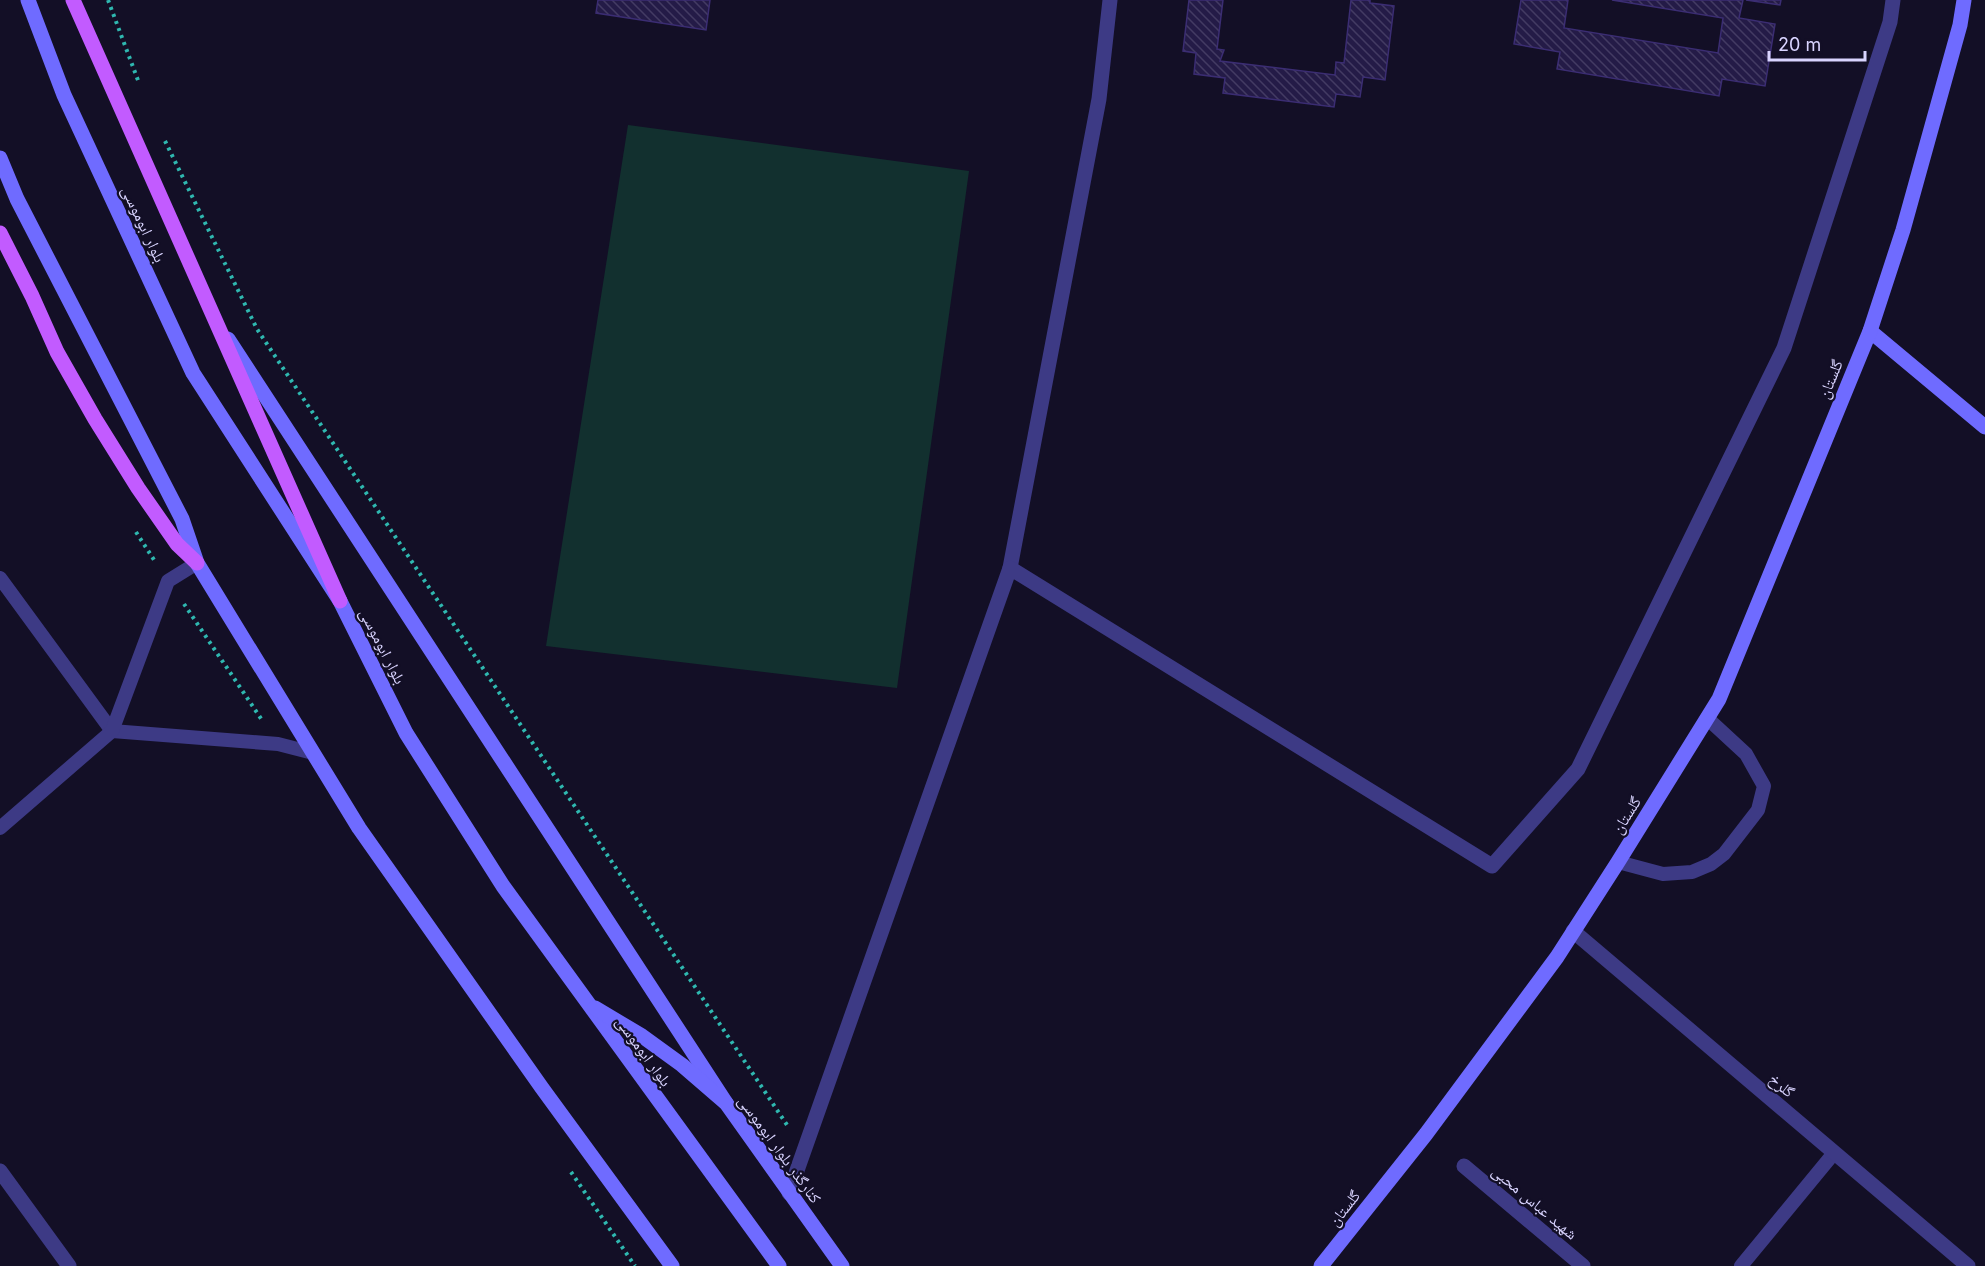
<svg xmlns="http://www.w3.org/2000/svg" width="1985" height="1266" font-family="Inter,'Noto Naskh Arabic',sans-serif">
  <defs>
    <pattern id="building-back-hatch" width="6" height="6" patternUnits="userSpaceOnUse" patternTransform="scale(1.5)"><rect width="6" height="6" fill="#241b47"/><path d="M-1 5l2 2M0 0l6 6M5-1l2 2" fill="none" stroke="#433b63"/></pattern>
  </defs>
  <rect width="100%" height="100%" fill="#130f26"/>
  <!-- green -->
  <path fill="#12302f" d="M 628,125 L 969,171 L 897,688 L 546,646 Z"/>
  <!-- building -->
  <g fill="url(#building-back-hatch)" stroke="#3b2d73" stroke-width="1.5">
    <path d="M 598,0 L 710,0 L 706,30 L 596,13 Z"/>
    <path d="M 1189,0 L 1223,0 L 1217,49 L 1224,50 L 1220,61 L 1335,75 L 1336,62 L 1344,63 L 1351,0 L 1370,0 L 1370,3 L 1394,6 L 1385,80 L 1363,77 L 1360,97 L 1336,94 L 1334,107 L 1223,93 L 1225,78 L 1194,74 L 1196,53 L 1183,51 Z"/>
    <path d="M 1521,0 L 1568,0 L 1564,28 L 1718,53 L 1723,18 L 1612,0 L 1743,0 L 1739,18 L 1775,24 L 1765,86 L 1722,79 L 1719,96 L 1557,69 L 1560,52 L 1514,44 Z"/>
    <path d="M 1746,0 L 1781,0 L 1780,5 Z"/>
  </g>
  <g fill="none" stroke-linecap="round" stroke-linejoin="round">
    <!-- path -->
    <g stroke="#2fb8b0" stroke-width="4" stroke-dasharray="3 4.5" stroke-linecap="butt">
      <path d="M 108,0 L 139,83"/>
      <path d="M 165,141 L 257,329 L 787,1125"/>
      <path d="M 136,532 L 156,563"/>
      <path d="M 184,604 L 262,720"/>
      <path d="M 571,1172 L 635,1266"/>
    </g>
    <!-- lane -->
    <g stroke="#3d3a85" stroke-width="14">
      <path d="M 0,578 L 112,731 L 278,744 L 313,753"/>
      <path d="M 0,828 L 112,731 L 168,581 L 197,563"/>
      <path d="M 1618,862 L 1663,874 L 1692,872 L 1711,864 L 1724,854 L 1758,810 L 1764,786 L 1746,754 L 1707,718"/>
      <path d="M 1741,1266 L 1834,1153"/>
    </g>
    <!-- street -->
    <g stroke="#3d3a85" stroke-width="15">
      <path d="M 1010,568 L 1099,99 L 1110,0"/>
      <path d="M 1573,931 L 1968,1266"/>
      <path d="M 1464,1166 L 1583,1266"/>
      <path d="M 0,1171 L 69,1266"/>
      <path d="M 789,1193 L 1010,568 L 1492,866 L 1578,769 L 1784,348 L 1890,22 L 1893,0"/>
    </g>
    <!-- secondary -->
    <g stroke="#6f6bff" stroke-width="15">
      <path d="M 28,0 L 64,95 L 193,373 L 340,601 L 406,733 L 503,886 L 779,1266"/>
      <path d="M 0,158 L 17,199 L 182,519 L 197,563 L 359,828 L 542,1088 L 672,1266"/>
      <path d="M 1870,331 L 1985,427"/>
      <path d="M 228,339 L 726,1103"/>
      <path d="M 595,1008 L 642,1036 L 682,1065 L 726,1103 L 842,1266"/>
      <path d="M 1321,1266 L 1426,1134 L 1557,957 L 1618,862 L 1719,699 L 1870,331 L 1903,230 L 1960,25 L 1964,0"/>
    </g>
    <!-- primary -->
    <g stroke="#c25bff" stroke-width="15">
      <path d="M 73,0 L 340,601"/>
      <path d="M 0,233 L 32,296 L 57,352 L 95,419 L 138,488 L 177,544 L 197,563"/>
    </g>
  </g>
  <g text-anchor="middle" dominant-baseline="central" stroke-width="4.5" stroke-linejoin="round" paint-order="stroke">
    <!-- street labels -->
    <g font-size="16" fill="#d9d4ff" stroke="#130f26">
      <text transform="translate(144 224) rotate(65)">بلوار ابوموسی</text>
      <text transform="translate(1830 379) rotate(-68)">گلستان</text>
      <text transform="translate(383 646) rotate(63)">بلوار ابوموسی</text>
      <text transform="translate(1626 815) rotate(-58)">گلستان</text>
      <text transform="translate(644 1051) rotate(54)">بلوار ابوموسی</text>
      <text transform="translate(1782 1085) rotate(40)">گلرخ</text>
      <text transform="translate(780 1149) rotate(54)">کنارگذر بلوار ابوموسی</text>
      <text transform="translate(1535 1202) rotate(40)">شهید عباس محبی</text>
      <text transform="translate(1344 1208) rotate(-52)">گلستان</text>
    </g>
  </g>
  <!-- scale -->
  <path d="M1769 51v9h96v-9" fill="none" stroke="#d9d4ff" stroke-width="3"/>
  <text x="1778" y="51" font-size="18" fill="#d9d4ff" stroke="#130f26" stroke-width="4.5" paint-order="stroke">20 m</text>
</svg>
